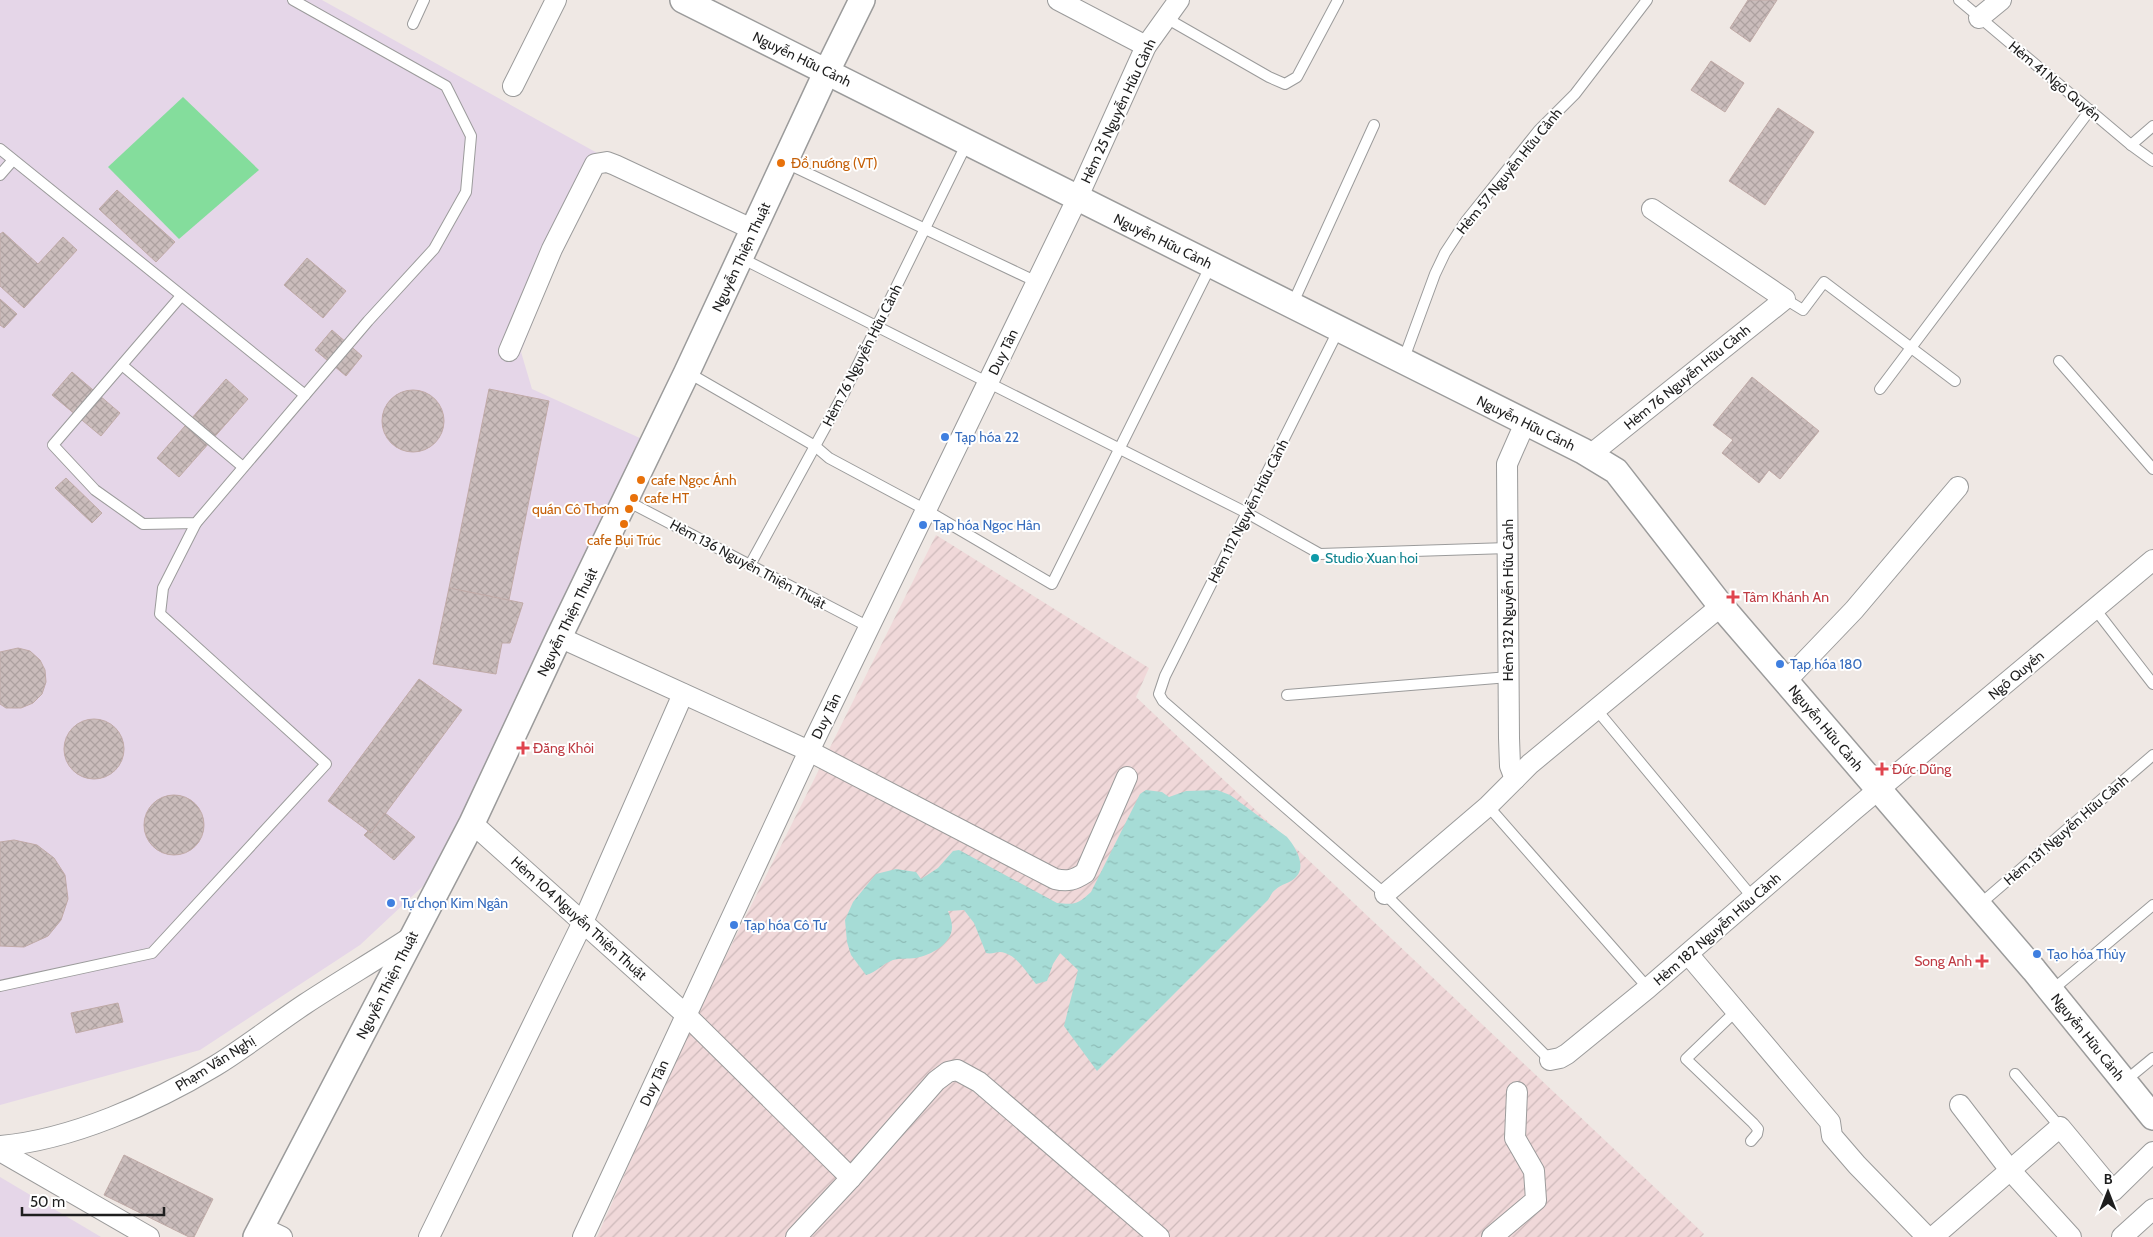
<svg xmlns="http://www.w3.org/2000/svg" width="2153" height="1237" font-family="Cabin,sans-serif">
  <defs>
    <pattern id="military-furrows" width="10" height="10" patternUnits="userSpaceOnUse" patternTransform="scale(1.25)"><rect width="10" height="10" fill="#f0d8d9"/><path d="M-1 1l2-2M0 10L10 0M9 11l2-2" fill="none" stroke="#cdb9ba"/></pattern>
    <pattern id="water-ripples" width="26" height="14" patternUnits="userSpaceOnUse" patternTransform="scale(1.25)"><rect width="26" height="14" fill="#a6dcd6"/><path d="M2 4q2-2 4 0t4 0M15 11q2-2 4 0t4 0" fill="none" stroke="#8ebcb7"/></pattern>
    <pattern id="building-cross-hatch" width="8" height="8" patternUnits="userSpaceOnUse" patternTransform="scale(1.25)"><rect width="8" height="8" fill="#cabcbb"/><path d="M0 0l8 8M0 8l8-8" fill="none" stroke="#ada1a0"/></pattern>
  </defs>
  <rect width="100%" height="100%" fill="#efe8e4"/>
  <!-- industrial -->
  <g fill="#e5d6e8">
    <path d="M 0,0 L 322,0 L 599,154 L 521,352 L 532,389 L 642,439 L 436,874 L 360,945 L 200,1050 L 0,1105 Z"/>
    <path d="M 0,1177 L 101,1237 L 0,1237 Z"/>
  </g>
  <!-- military -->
  <path fill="url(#military-furrows)" d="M 936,535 L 1149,668 L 1136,697 L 1704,1234 L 1701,1237 L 597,1237 L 681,1046 Z"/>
  <!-- pitch -->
  <path fill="#84dd9c" d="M 183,97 L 259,170 L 179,239 L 108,167 Z"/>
  <!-- water -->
  <path fill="url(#water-ripples)" d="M 1146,790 L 1162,792 L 1169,797 L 1186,791 L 1217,790 L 1230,795 L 1287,837 C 1295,846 1307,866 1296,877 C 1291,883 1281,884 1275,890 C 1272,892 1270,897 1268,900 L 1097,1071 L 1064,1026 L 1078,970 L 1060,953 L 1053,964 L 1047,981 L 1036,984 C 1028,974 1018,957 1005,953 C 998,950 993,955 986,953 L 974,923 L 964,910 L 948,911 C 950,916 952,922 952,927 C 952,944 931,955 916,958 C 908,959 900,958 893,960 C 882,964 877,972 866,975 L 851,955 L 847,942 L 845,920 L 853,902 L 876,874 L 896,869 L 916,872 L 921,879 L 938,868 L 953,851 L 959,850 L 1057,903 C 1075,905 1078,904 1091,892 L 1140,794 Z"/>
  <!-- building -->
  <g fill="url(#building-cross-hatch)" stroke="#c0aaa7">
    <path d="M 1748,0 L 1777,0 L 1750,42 L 1730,28 Z"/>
    <path d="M 1711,61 L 1744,83 L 1725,112 L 1691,90 Z"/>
    <path d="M 1778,108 L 1814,132 L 1765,205 L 1729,181 Z"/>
    <path d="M 117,190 L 175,242 L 156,262 L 99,209 Z"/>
    <path d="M 3,232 L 38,264 L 63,237 L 77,250 L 24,308 L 0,286 L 0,234 Z"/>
    <path d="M 307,258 L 346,291 L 323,318 L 284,285 Z"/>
    <path d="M 0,299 L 17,314 L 4,328 L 0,325 Z"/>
    <path d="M 332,330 L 362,356 L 346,376 L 315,350 Z"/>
    <path d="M 72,372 L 120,413 L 101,436 L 52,395 Z"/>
    <path d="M 1752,377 L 1819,431 L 1780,479 L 1769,470 L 1759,483 L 1722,453 L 1733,440 L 1713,425 Z"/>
    <path d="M 226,379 L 248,399 L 179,477 L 157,458 Z"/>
    <path d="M 489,389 L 549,401 L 509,600 L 449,588 Z"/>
    <circle cx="413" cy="421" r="31"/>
    <path d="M 66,478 L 102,513 L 92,523 L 55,488 Z"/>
    <path d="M 449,588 L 523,603 L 510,643 L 502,643 L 496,674 L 433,664 Z"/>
    <path d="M 18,648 L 30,651 L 40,660 L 45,670 L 46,682 L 42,694 L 33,703 L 21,708 L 6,708 L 0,704 L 0,652 Z"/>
    <path d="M 419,679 L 462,710 L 371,833 L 328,801 Z"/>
    <circle cx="94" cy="749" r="30"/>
    <circle cx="174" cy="825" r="30"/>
    <path d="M 385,813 L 415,837 L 394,860 L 364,835 L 368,831 L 371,833 Z"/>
    <path d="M 14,840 L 37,845 L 54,858 L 65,875 L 68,899 L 61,920 L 48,936 L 24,947 L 0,946 L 0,842 Z"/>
    <path d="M 118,1003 L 123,1022 L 76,1033 L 71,1013 Z"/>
    <path d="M 124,1155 L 213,1199 L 194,1237 L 189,1237 L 104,1195 Z"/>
  </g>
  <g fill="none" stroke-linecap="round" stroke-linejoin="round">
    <!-- service casing -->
    <g stroke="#9b9b9b" stroke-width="12">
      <g id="service">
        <path d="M 1959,0 L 2131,145 L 2153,161"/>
        <path d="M 1166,18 L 1269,77 L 1285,84 L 1297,77 L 1338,0"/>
        <path d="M 413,24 L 424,0"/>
        <path d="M 2131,145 L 2153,126"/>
        <path d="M 0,149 L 305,395"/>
        <path d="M 786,163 L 1037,282"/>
        <path d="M 0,175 L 13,160"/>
        <path d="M 741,258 L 1247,513 L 1320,554 L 1508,548"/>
        <path d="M 181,296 L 53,445 L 95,490 L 143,524 L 196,523 L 368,321 L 434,249 L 466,192 L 471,136 L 446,86 L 293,0"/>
        <path d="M 1785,299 L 1803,310 L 1824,282 L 1955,381"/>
        <path d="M 1292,305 L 1374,125"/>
        <path d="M 1339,329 L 1165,676 L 1159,694 L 1163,701 L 1385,894 L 1550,1060"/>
        <path d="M 1403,361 L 1435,274 L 1445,253 L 1466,221 L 1539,130 L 1575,94 L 1647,0"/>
        <path d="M 2059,361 L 2153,469"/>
        <path d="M 122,365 L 243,467"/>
        <path d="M 687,372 L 815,446 L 829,458 L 926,510 L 1052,584 L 1211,265"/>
        <path d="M 1880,389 L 2090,110"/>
        <path d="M 627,501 L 869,627"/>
        <path d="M 750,565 L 844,393 L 967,143"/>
        <path d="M 2095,609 L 2153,684"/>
        <path d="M 1287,695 L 1509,677"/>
        <path d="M 1596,709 L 1753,898"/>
        <path d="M 1488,806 L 1648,988"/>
        <path d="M 1979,905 L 2153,755"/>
        <path d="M 0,986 L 152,953 L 326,764 L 160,614 L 163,588 L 196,523"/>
        <path d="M 2051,991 L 2153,905"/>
        <path d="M 1736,1011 L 1686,1059 L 1753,1123 L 1758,1129 L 1757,1134 L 1751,1141"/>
        <path d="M 2015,1074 L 2060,1127"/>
        <path d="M 2125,1081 L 2153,1058"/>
      </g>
    </g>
    <!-- minor casing -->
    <g stroke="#9b9b9b" stroke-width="22">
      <g id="minor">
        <path d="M 1058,0 L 1146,46"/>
        <path d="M 1979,18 L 2001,0"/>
        <path d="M 513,86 L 556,0"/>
        <path d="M 509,351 L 552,249 L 595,164 L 607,162 L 615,165 L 754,230"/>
        <path d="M 1590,455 L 1785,299 L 1652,209"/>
        <path d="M 559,637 L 809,751 L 1055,879 C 1068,882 1074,880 1085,873 L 1127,777"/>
        <path d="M 1786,681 L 1854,610 L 1958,487"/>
        <path d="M 1515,779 L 1510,766 L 1509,738 L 1507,464 L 1525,423"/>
        <path d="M 472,823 L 685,1014 L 851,1178 L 936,1081 L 948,1072 L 957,1070 L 979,1082 L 1159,1237"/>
        <path d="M 1385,894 L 1488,806 L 1530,764 L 1721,606"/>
        <path d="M 1688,954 L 1830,1122 L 1832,1136 L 1857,1165 L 1927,1237"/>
        <path d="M 1550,1060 L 1560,1058 L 1567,1054 L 1648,988 L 1854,810 L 2153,560"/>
        <path d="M 1960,1105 L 2010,1170 L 2071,1237"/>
        <path d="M 0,1146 C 71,1140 154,1103 215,1066 C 246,1047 275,1024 305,1004 C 340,981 376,960 411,937"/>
        <path d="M 0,1151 L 149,1237"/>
        <path d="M 261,1227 L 282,1237"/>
        <path d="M 429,1237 L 583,922 L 683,694"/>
        <path d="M 583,1237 L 809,751 L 1077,199 L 1146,46 L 1179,0"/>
        <path d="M 796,1237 L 851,1178"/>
        <path d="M 1492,1237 L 1536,1200 L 1534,1171 L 1515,1138 L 1517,1092"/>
        <path d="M 1933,1237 L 2060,1127 L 2113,1191 L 2153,1152"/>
        <path d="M 2122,1237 L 2153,1209"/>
      </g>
    </g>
    <!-- tertiary casing -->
    <g stroke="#9b9b9b" stroke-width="28">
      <g id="tertiary">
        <path d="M 683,0 L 1583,451 L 1616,471 L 1721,606 L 2034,970 L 2153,1117"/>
        <path d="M 256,1237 L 472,823 L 559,637 L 687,372 L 827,71 L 862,0"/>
      </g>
    </g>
    <!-- service -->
    <use href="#service" stroke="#fff" stroke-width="10"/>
    <!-- minor -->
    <use href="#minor" stroke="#fff" stroke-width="20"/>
    <!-- tertiary -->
    <use href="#tertiary" stroke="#fff" stroke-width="25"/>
  </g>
  <!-- markers -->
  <g fill="#e8710a" stroke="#fff" stroke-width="2">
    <circle cx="781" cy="163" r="5"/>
    <circle cx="641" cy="480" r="5"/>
    <circle cx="634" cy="498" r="5"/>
    <circle cx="629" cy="509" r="5"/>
    <circle cx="624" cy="524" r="5"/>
  </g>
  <g fill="#3f7fe0" stroke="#fff" stroke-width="2">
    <circle cx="945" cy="437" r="5"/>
    <circle cx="923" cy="525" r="5"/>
    <circle cx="1780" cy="664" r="5"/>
    <circle cx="391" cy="903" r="5"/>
    <circle cx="734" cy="925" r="5"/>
    <circle cx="2037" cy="954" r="5"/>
  </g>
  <circle fill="#0f9aa8" stroke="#fff" stroke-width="2" cx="1315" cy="558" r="5"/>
  <g fill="#e0444e" stroke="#fff" stroke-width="2">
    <path d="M1730.5 589.5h5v5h5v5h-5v5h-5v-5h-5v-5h5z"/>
    <path d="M520.5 740.5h5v5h5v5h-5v5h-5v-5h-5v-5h5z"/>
    <path d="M1879.5 761.5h5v5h5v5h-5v5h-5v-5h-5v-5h5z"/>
    <path d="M1979.5 953.5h5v5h5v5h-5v5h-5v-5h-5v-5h5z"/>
  </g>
  <g text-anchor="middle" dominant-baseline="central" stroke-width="4" stroke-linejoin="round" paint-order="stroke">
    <!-- street labels -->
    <g font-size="14" fill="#1e1e1e" stroke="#fff">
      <text transform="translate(802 59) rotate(26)">Nguyễn Hữu Cảnh</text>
      <text transform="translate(2055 81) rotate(40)">Hẻm 41 Ngô Quyền</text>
      <text transform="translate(1118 111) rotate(-65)">Hẻm 25 Nguyễn Hữu Cảnh</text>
      <text transform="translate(1509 171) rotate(-51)">Hẻm 57 Nguyễn Hữu Cảnh</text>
      <text transform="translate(1163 241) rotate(26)">Nguyễn Hữu Cảnh</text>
      <text transform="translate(741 257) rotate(-65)">Nguyễn Thiện Thuật</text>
      <text transform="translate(1003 352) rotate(-64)">Duy Tân</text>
      <text transform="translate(862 355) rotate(-63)">Hẻm 76 Nguyễn Hữu Cảnh</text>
      <text transform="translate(1687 377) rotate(-39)">Hẻm 76 Nguyễn Hữu Cảnh</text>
      <text transform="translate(1526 423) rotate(26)">Nguyễn Hữu Cảnh</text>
      <text transform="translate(1248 511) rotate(-63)">Hẻm 112 Nguyễn Hữu Cảnh</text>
      <text transform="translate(748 564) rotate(28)">Hẻm 136 Nguyễn Thiện Thuật</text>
      <text transform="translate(1508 600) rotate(-90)">Hẻm 132 Nguyễn Hữu Cảnh</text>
      <text transform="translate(567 622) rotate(-64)">Nguyễn Thiện Thuật</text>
      <text transform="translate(2016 675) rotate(-40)">Ngô Quyền</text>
      <text transform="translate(826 716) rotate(-64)">Duy Tân</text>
      <text transform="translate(1826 728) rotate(50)">Nguyễn Hữu Cảnh</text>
      <text transform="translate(2066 830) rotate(-41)">Hẻm 131 Nguyễn Hữu Cảnh</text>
      <text transform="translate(579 918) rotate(42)">Hẻm 104 Nguyễn Thiện Thuật</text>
      <text transform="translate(1717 929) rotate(-41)">Hẻm 182 Nguyễn Hữu Cảnh</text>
      <text transform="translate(387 985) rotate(-63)">Nguyễn Thiện Thuật</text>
      <text transform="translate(2088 1037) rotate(51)">Nguyễn Hữu Cảnh</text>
      <text transform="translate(215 1063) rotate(-32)">Phạm Văn Nghị</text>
      <text transform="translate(654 1083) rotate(-65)">Duy Tân</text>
    </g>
    <!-- food labels -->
    <g font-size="14" fill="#c56008" stroke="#fff" text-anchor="start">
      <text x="791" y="163">Đồ nướng (VT)</text>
      <text x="651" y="480">cafe Ngọc Ánh</text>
      <text x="644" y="498">cafe HT</text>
      <text x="619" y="509" text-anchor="end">quán Cô Thơm</text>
      <text x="624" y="540" text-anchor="middle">cafe Bụi Trúc</text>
    </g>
    <!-- shop labels -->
    <g font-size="14" fill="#366cbe" stroke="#fff" text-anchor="start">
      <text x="955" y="437">Tạp hóa 22</text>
      <text x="933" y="525">Tạp hóa Ngọc Hân</text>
      <text x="1790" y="664">Tạp hóa 180</text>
      <text x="401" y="903">Tự chọn Kim Ngân</text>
      <text x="744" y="925">Tạp hóa Cô Tư</text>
      <text x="2047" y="954">Tạo hóa Thủy</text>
    </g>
    <!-- culture labels -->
    <g font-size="14" fill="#0d838f" stroke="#fff" text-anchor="start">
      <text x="1325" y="558">Studio Xuan hoi</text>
    </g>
    <!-- health labels -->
    <g font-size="14" fill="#be3a42" stroke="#fff" text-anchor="start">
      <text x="1743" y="597">Tâm Khánh An</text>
      <text x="533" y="748">Đăng Khôi</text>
      <text x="1892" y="769">Đức Dũng</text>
      <text x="1972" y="961" text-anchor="end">Song Anh</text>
    </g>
  </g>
  <!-- north arrow -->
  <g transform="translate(2108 1192)" stroke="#ffffff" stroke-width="4" paint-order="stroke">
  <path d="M0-4L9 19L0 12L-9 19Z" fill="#1e1e1e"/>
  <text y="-8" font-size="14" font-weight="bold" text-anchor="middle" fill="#1e1e1e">B</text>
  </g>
  <!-- scale -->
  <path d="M22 1207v8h142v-8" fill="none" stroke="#1e1e1e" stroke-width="2.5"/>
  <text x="30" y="1207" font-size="15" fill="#1e1e1e" stroke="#ffffff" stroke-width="4" paint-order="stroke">50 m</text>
</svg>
